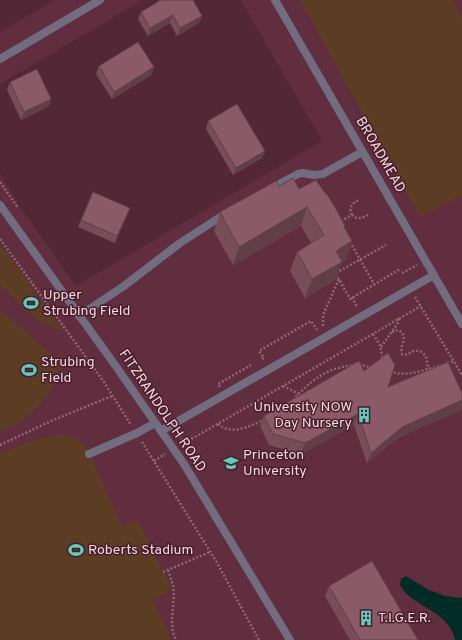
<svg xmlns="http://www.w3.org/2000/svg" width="462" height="640" font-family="Overpass,sans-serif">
  <rect width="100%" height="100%" fill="#532736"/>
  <!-- built -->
  <g fill="#612e3f">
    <path d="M 55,0 L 143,0 L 0,84 L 0,32 Z"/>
    <path d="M 241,0 L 462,0 L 462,640 L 0,640 L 0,173 L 19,205 L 76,286 L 322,141 Z"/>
  </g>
  <!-- green -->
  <g fill="#5c3d23">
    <path d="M 300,0 L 452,0 L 462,18 L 462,195 L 420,217 Z"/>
    <path d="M 0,244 L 64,332 L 39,321 L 0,285 Z"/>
    <path d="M 0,310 L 61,362 C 57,373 54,386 47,396 C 35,412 18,425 0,431 Z"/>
    <path d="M 56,435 C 71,435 75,436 86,446 L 122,527 L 138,520 L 172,590 L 153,600 L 171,640 L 0,640 L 0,453 L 35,440 Z"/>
  </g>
  <!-- water -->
  <path fill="#002c26" d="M 406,576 L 429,590 L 445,596 L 462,598 L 462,640 L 455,640 C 450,614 422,609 406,593 C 404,591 402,588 400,585 L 401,579 Z"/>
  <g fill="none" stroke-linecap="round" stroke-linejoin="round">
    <!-- path -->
    <g stroke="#8e6773" stroke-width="2.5" stroke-dasharray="2 2" stroke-linecap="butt">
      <path d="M 0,182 L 18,208"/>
      <path d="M 352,215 C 348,207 353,203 359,200"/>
      <path d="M 341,221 L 352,215 C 357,220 362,218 368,215"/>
      <path d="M 0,239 L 104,382 L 131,425"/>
      <path d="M 350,242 L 374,284"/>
      <path d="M 336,273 L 386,245"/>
      <path d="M 402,273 L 417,265"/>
      <path d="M 336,274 L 350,299 L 400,269"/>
      <path d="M 352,297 L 357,307"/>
      <path d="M 415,297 L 462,375"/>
      <path d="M 323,326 L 323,315 L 339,279"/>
      <path d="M 392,332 L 398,330 C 410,336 399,344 402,354 C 409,356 409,352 414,351 C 427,349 427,361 428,369"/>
      <path d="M 373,334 L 380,345 L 383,361"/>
      <path d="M 381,347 L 398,323 L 399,318"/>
      <path d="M 262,359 L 264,358 L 259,351 L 311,321 L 317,330"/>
      <path d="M 447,363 L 454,361"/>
      <path d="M 359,364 L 372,368"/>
      <path d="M 390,371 C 405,378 427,369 442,365"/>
      <path d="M 283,386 L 299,394"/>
      <path d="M 220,387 L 218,384 L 251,365"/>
      <path d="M 293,400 C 311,380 326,368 354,365"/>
      <path d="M 218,424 C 231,436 250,426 264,420"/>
      <path d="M 177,432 L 184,442"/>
      <path d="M 142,442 L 216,561 L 259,640"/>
      <path d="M 184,442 L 195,437 L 421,306"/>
      <path d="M 0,445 L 51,421 L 112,396"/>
      <path d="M 154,461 L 165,454"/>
      <path d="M 168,570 L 173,585 L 174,593 L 172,621 L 173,633 L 176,640"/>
      <path d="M 163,572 L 210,552"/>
    </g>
    <!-- lane -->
    <g stroke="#726c7f" stroke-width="8">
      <path d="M 270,189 L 298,174 L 303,173 L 314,175 L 323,174 L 362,152"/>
      <path d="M 79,316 L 124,286 L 180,243 L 228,212"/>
      <path d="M 161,431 L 434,275"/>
      <path d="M 89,454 L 137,433 L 155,423"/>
    </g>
    <!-- street -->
    <g stroke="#726c7f" stroke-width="8">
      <path d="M 275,0 L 462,324"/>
      <path d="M 0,59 L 100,0"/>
      <path d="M 0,205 L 115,365 L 184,464 L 290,640"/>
    </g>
  </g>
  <!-- wall -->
  <g fill="#784d59">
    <path d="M 159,0 L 193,0 L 202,16 L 199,23 L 177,36 L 170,23 L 148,36 L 138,19 L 141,12 L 158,2 Z"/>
    <path d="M 99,66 L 151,75 L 112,99 L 96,74 Z"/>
    <path d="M 10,82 L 51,99 L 49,106 L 21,120 L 7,90 Z"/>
    <path d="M 208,121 L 265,151 L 262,158 L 233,175 L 206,129 Z"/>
    <path d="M 279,186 L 325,193 L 345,226 L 345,228 L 346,260 L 342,262 L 335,280 L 305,298 L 290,271 L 297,252 L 311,243 L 301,226 L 233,265 L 214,231 L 220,212 Z"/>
    <path d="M 130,208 L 115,243 L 78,227 L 81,220 Z"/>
    <path d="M 364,371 L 388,387 L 462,393 L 462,406 L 461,410 L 399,437 L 367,463 L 354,425 L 301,454 L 269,445 L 260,426 L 264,416 Z"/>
    <path d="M 329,586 L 418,640 L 350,640 L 325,596 Z"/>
  </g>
  <!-- shaded-wall -->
  <g fill="#613f49">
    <path d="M 173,15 L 170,23 L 148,36 L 150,28 Z"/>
    <path d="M 202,16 L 199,23 L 177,36 L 180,28 Z"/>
    <path d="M 154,67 L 151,75 L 112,99 L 114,92 Z"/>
    <path d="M 51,99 L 49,106 L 21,120 L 24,112 Z"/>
    <path d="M 265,151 L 262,158 L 233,175 L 236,168 Z"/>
    <path d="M 307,207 L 301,226 L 233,265 L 239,247 Z"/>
    <path d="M 130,208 L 127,216 L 115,243 L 117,236 Z"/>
    <path d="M 352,241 L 346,260 L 329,269 L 336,251 Z"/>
    <path d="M 342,262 L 335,280 L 305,298 L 312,279 Z"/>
    <path d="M 462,400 L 462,406 L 461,410 L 399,437 L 367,463 L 371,453 L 402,427 Z"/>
    <path d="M 358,414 L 354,425 L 301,454 L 305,443 Z"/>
  </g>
  <!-- building -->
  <g fill="#8b5a68" stroke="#613f49">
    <path d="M 161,0 L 193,0 L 202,16 L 180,28 L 173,15 L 150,28 L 141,12 Z"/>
    <path d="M 138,42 L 154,67 L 114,92 L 99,66 Z"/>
    <path d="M 37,69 L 51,99 L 24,112 L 10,82 Z"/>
    <path d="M 237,104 L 265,151 L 236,168 L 208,121 Z"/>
    <path d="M 293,178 L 299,189 L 316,180 L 325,193 L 326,193 L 336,209 L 345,226 L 344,227 L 352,241 L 336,251 L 342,262 L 312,279 L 297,252 L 324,235 L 307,207 L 239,247 L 220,212 L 276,181 L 279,186 Z"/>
    <path d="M 93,192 L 130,208 L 117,236 L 81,220 Z"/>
    <path d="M 388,353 L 395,365 L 388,387 L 448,362 L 462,393 L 462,400 L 402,427 L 371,453 L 358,414 L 305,443 L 273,434 L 264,416 L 359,361 L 364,371 Z"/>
    <path d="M 372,561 L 418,640 L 360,640 L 329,586 Z"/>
  </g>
  <!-- icons -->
  <defs>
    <g id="stadium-bare" transform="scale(1.2)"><path d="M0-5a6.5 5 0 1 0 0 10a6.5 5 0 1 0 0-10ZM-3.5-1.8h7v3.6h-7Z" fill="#5cceba" stroke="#481d2c" stroke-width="2.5" paint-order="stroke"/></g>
    <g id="building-bare" transform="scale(1.2)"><path d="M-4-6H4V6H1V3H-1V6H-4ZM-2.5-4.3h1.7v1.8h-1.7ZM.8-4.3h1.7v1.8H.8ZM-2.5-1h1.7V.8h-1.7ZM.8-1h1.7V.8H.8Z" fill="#5cceba" stroke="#481d2c" stroke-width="2.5" paint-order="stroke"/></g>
    <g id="university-bare" transform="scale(1.2)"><path d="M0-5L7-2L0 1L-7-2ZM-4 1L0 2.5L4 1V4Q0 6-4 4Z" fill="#5cceba" stroke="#481d2c" stroke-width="2.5" paint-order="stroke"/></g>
  </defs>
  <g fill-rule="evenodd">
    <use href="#stadium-bare" x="31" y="303"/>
    <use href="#stadium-bare" x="29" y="370"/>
    <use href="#building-bare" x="364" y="415"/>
    <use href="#university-bare" x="231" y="463"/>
    <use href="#stadium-bare" x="76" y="550"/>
    <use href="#building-bare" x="366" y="618"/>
  </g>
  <g text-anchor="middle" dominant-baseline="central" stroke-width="3" stroke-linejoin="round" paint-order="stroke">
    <!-- street labels -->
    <g font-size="14" fill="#f4d7de" stroke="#481d2c">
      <text transform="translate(380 155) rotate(60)">BROADMEAD</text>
      <text transform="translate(162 411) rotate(56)">FITZRANDOLPH ROAD</text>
    </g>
    <!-- poi labels -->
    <g font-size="14" fill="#f4d7de" stroke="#481d2c" text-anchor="start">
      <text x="43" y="295">Upper<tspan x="43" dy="16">Strubing Field</tspan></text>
      <text x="41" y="362">Strubing<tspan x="41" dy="16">Field</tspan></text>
      <text x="352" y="407" text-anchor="end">University NOW<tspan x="352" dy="16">Day Nursery</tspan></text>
      <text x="243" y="455">Princeton<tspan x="243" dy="16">University</tspan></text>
      <text x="88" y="550">Roberts Stadium</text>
      <text x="378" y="618">T.I.G.E.R.</text>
    </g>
  </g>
</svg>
